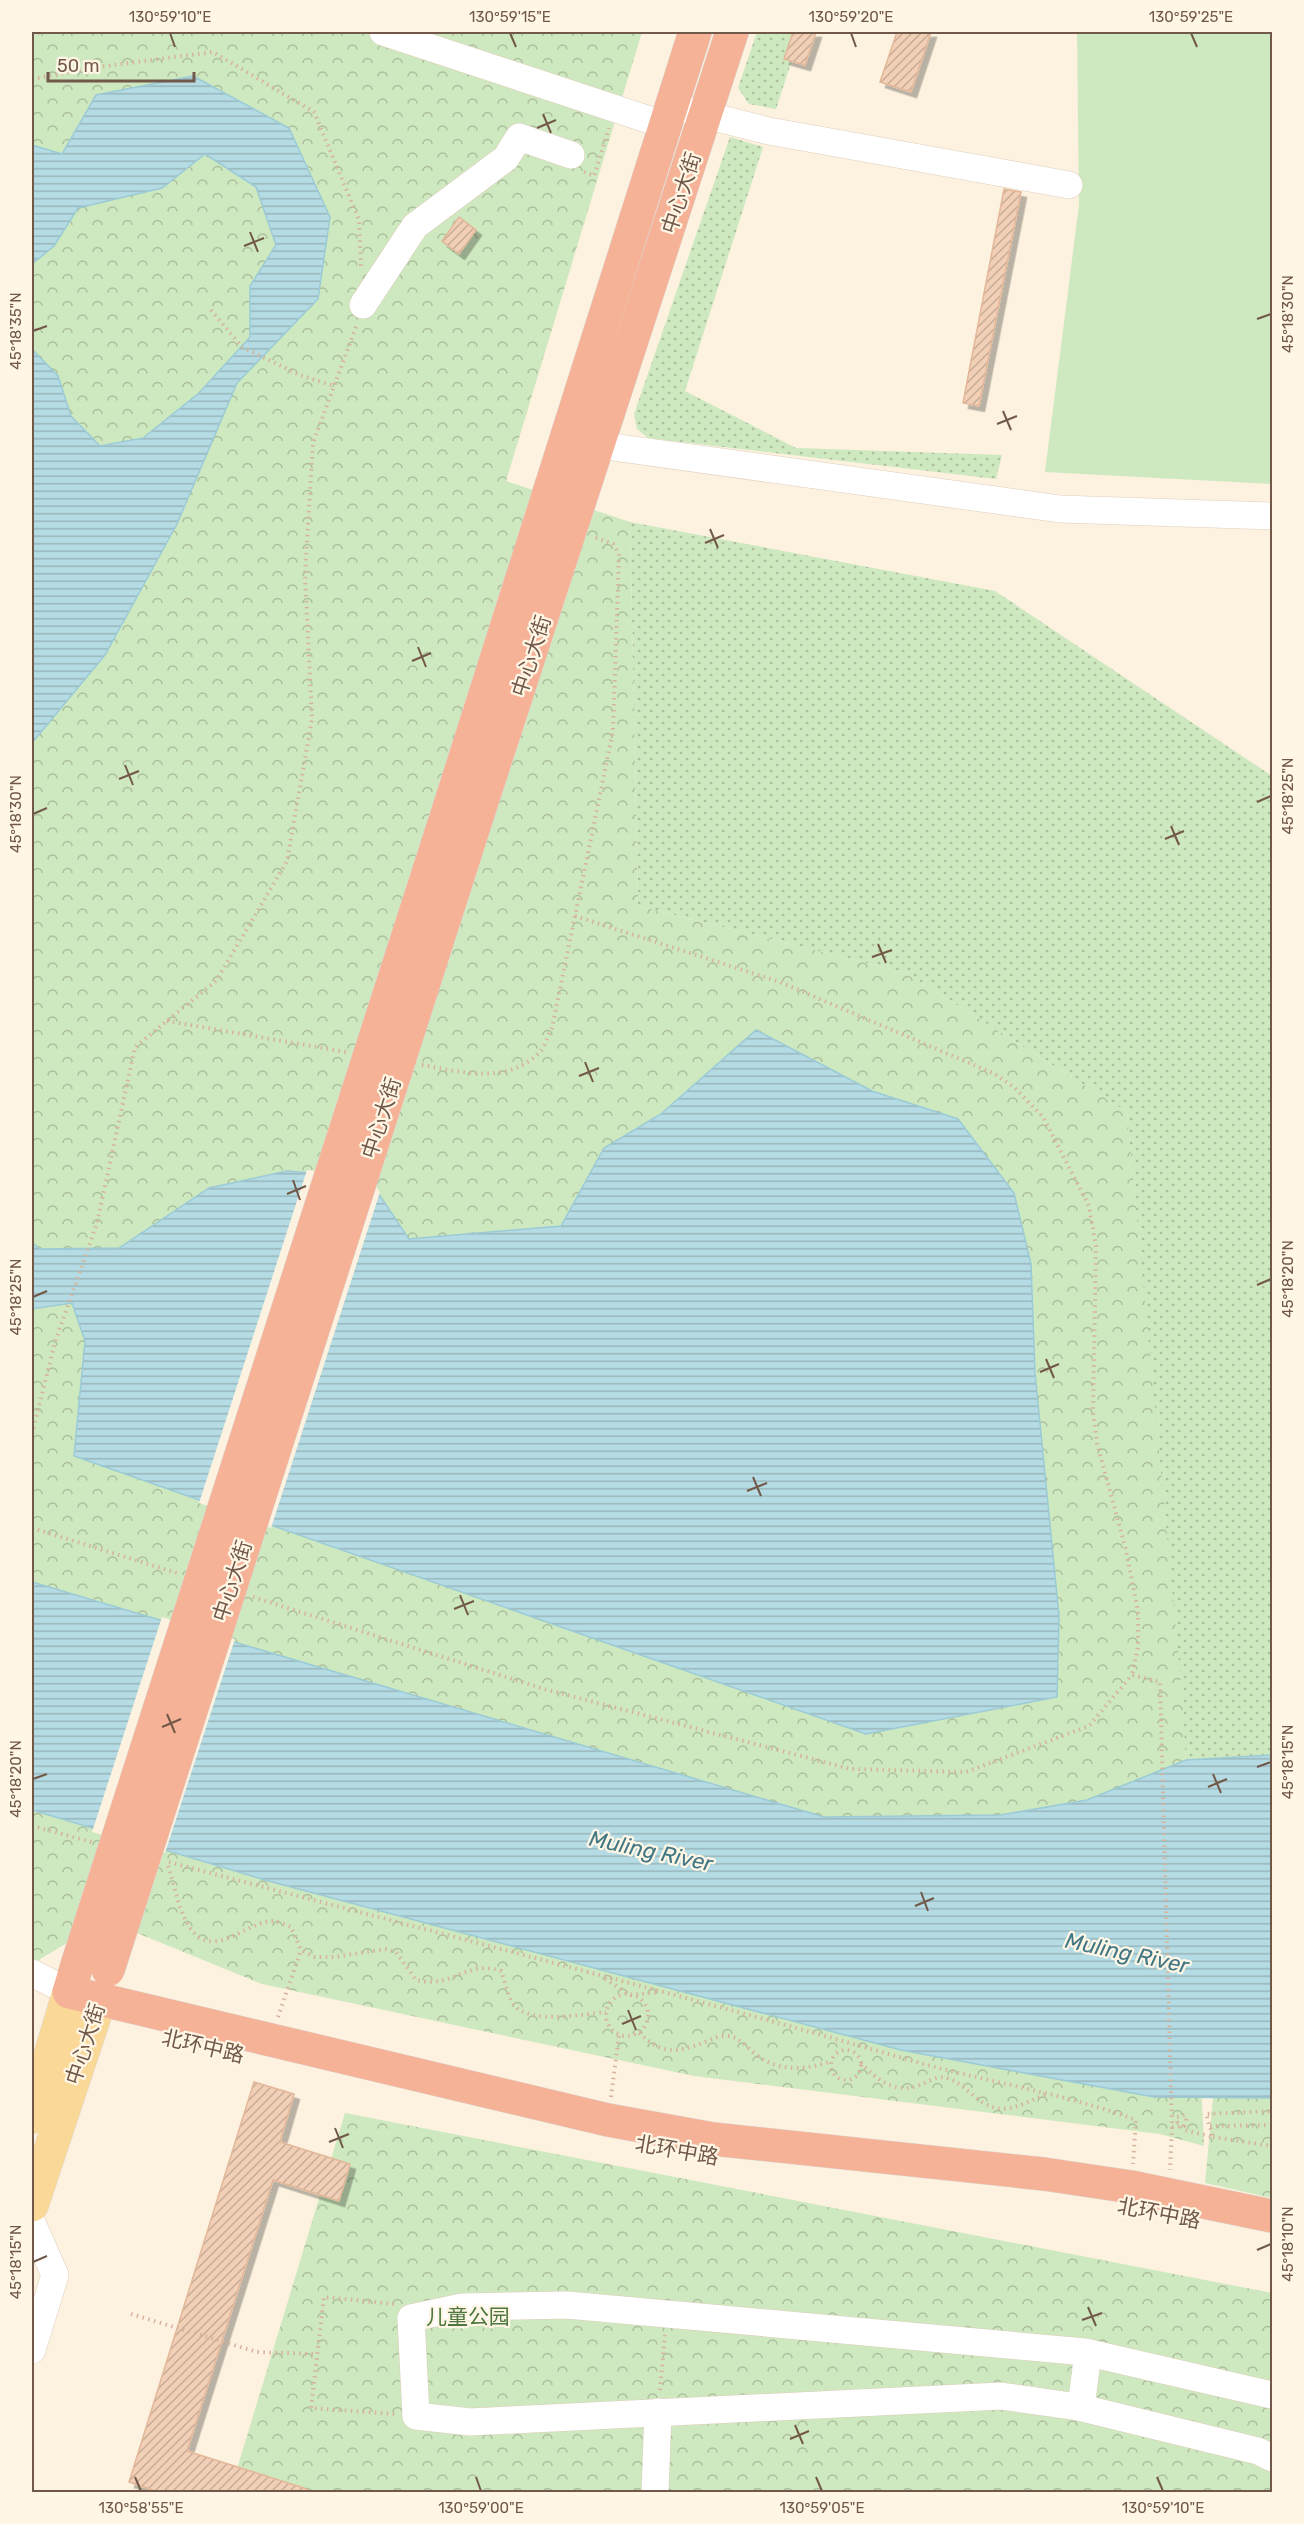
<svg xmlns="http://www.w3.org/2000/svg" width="1304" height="2524" font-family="Rubik,'Noto Sans SC',sans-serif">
  <defs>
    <pattern id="grass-dots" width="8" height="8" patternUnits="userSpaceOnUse" patternTransform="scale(1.5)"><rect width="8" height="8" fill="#cee8bf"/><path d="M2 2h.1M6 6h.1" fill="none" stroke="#acbf9d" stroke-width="1.8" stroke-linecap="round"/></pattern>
    <pattern id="park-crowns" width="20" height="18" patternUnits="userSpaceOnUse" patternTransform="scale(1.5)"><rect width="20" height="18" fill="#cee8bf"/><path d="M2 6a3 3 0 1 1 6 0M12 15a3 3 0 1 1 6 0" fill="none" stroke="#acbf9d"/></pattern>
    <pattern id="water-rules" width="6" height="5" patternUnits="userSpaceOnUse" patternTransform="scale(1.5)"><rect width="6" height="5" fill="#b5dce4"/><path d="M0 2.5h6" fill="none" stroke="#98b5bb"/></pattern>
    <pattern id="building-hatch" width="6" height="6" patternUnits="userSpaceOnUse" patternTransform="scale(1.5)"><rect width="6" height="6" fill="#f1d0b7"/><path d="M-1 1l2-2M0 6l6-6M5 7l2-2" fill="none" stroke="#c8ac97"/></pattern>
    <filter id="shadow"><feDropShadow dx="5.5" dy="5.5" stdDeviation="0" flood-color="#0004"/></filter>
  </defs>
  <rect width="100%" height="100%" fill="#fcf2df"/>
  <!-- grass -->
  <g fill="url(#grass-dots)">
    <path d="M 757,32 L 801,32 L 776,109 L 749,104 L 738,88 Z"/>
    <path d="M 730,137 L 763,147 L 685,391 L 796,448 L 1002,455 L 996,479 L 648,438 L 637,429 L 634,414 Z"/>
    <path d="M 630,522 L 995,591 L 1272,776 L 1272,1755 L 1186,1760 L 1127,1112 L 906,973 L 638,906 Z"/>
  </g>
  <!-- park -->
  <g fill="url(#park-crowns)">
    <path d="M 32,32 L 642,32 L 506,481 L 630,522 L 638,906 L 906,973 L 1127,1112 L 1183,1704 L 1204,2146 L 1160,2134 L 694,2076 L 262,1984 L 137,1933 L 72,1940 L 32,1964 Z"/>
    <path d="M 1213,2098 L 1272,2098 L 1272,2198 L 1205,2183 Z"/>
    <path d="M 345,2113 L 1272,2293 L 1272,2492 L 230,2492 Z"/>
  </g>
  <!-- pitch -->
  <path fill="#cee8bf" d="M 1077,32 L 1272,32 L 1272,484 L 1045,472 L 1079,205 Z"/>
  <!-- water -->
  <g fill="url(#water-rules)" stroke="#9bcbd6" stroke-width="1.5">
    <path d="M 193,76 L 289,128 L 330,217 L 318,299 L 237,383 L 177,524 L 105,655 L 32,743 L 32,349 L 58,376 L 71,416 L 100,446 L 143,438 L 199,393 L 250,337 L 250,286 L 276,245 L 256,187 L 205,154 L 162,188 L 78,208 L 54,246 L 32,264 L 32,145 L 62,154 L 96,95 Z"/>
    <path d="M 756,1030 L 872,1091 L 958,1119 L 1014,1193 L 1031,1264 L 1035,1373 L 1059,1616 L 1057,1697 L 866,1734 L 74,1456 L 85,1341 L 72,1303 L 32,1309 L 32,1242 L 39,1249 L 119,1248 L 209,1188 L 287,1171 L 368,1178 L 409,1239 L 561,1226 L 604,1148 L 661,1114 Z"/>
    <path d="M 32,1582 L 824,1817 L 1001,1815 L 1087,1800 L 1186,1760 L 1272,1755 L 1272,2098 L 1154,2097 L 901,2050 L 265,1880 L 32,1810 Z"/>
  </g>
  <!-- pier -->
  <g fill="#fcf2df">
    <path d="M 307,1170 L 369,1176 L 380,1192 L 271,1528 L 199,1503 Z"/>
    <path d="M 162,1617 L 235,1639 L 165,1853 L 92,1832 Z"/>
  </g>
  <!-- building -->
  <g fill="url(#building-hatch)" stroke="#e3b798" stroke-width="1.5" filter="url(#shadow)">
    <path d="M 793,32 L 816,32 L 805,65 L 784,59 Z"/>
    <path d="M 897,32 L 931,32 L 911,92 L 880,82 Z"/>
    <path d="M 1004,189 L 1021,192 L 979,406 L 963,403 Z"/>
    <path d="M 459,217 L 476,230 L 459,254 L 442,241 Z"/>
    <path d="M 254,2082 L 294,2094 L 280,2142 L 350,2164 L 339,2201 L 273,2180 L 187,2451 L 307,2489 L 306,2493 L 162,2493 L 129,2482 Z"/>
  </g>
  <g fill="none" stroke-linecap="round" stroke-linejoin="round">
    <!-- minor casing -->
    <g stroke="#dfcebc" stroke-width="28">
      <g id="minor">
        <path d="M 383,32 L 665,125"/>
        <path d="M 670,106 L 769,131 L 1069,185"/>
        <path d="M 363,305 L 415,226 L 506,158 L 519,137 L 571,155"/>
        <path d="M 598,445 L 1060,509 L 1272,516"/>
        <path d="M 32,1973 L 69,1992"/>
        <path d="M 32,2223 L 55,2275 L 32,2350"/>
        <path d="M 1272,2395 L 1085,2352 L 667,2314 L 567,2305 L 462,2307 L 411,2318 L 416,2416 L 470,2422 L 1001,2396 L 1078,2407 L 1258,2451 L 1272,2458"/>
        <path d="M 1081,2407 L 1088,2353"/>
        <path d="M 655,2492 L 658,2412"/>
      </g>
    </g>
    <!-- major casing -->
    <g stroke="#ddd7d3" stroke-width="34">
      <g id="major">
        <path d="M 32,2117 L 69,1992"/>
        <path d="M 32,2205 L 100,2000"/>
      </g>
    </g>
    <!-- highway casing -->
    <g stroke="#ddd7d3" stroke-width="34">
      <g id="highway">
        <path d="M 449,808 L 695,32"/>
        <path d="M 477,817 L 732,32"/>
        <path d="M 78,1962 L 69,1992 L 608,2120 L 713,2139 L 1044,2174 L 1131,2187 L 1272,2216"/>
      </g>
    </g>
    <!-- path -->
    <g stroke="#d5b49b" stroke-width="4" stroke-dasharray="1.5 4.5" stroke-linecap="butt">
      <path d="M 32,35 L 41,32"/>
      <path d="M 32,79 L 98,67 L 213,52 L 314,112 L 359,220 L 361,266"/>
      <path d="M 584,172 L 594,176 L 609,128"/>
      <path d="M 211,310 L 242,347 L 300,375 L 334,386"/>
      <path d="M 575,916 L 780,982 L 995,1074 L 1015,1088 L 1043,1117 L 1089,1206 L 1096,1246 L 1093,1412 L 1097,1443 L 1125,1546 L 1138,1611 L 1138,1647 L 1132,1675"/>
      <path d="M 167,1021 L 346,1052"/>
      <path d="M 422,1065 C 462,1072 506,1085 539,1053 C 545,1047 548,1035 552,1028 L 613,731 L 619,554 L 613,544 L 593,537"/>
      <path d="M 32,1434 L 55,1342 L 97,1223 L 135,1047 L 216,981 L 287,861 L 312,719 L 305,575 L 313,443 L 357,324"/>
      <path d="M 32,1528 L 177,1573"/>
      <path d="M 253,1597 L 544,1689 L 851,1769 L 966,1772 L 1089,1726 L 1132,1675 L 1160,1682 L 1172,2127 L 1170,2170"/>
      <path d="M 32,1826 L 92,1842"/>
      <path d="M 169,1862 C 417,1928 666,1990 913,2061 C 986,2082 1064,2093 1136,2120 L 1133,2164"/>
      <path d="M 168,1866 C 174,1883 177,1903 185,1919 C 209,1969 247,1919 274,1921 C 279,1922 286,1925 291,1927 L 301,1950 L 315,1957 L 334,1957 L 385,1949 L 396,1952 L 416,1980 C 455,1989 466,1959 501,1971 C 505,1980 508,1998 514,2005 C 531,2025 583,2014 606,2012"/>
      <path d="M 605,1979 L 631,1995 L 659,1992"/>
      <circle cx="627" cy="2015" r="21"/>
      <path d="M 278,2017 L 301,1950"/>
      <path d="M 639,2033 C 663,2055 676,2053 705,2042 C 713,2039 719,2035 727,2036 C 739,2037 745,2045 753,2052 C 775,2072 806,2071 831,2061"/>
      <circle cx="846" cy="2065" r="15"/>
      <path d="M 861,2063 C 875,2078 894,2094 917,2086 C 927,2083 936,2075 947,2078 C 958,2082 966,2089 974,2096 C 1001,2119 1017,2106 1046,2094"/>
      <path d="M 611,2097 L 619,2035"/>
      <path d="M 1177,2122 L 1185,2130 L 1213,2137 L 1206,2114 L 1272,2111"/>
      <path d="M 1210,2126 L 1272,2125"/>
      <path d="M 1213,2137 L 1272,2146"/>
      <path d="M 394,2304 L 324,2297 L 311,2408 L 395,2414"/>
      <path d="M 131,2314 L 257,2352 L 316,2354"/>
      <path d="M 660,2390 L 665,2335"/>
    </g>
    <!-- minor -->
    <use href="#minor" stroke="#fff" stroke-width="27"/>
    <!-- major -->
    <use href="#major" stroke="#fad998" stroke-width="33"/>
    <!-- highway -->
    <use href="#highway" stroke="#f6b296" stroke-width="33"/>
    <!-- highway-bridge casing -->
    <g stroke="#ddd7d3" stroke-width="34" stroke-linecap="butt">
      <g id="highway-bridge">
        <path d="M 78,1962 L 449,808"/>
        <path d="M 108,1970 L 477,817"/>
      </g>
    </g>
    <!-- path-bridge -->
    <path stroke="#d5b49b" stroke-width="4" stroke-dasharray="1.5 4.5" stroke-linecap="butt" d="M 1172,2127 L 1184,2126 L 1186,2120 L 1185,2115 L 1177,2117 L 1177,2122"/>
    <!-- highway-bridge -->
    <use href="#highway-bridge" stroke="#f6b296" stroke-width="33"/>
  </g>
  <!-- ticks -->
  <path fill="none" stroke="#715848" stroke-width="2" d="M 170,33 L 175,47M 510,33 L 516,47M 851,33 L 856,47M 1191,33 L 1197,47M 543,114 L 551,133M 537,128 L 556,120M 250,232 L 258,252M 244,246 L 264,238M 1257,319 L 1271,314M 33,331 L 47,326M 1003,411 L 1011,430M 997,424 L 1017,416M 710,529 L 718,548M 705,543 L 724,535M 418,647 L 426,667M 412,661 L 431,653M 125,765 L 133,785M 119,779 L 139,771M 1257,802 L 1271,796M 33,814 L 47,808M 1171,826 L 1179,845M 1165,839 L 1184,831M 878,944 L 886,963M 872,957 L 892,950M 585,1062 L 593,1082M 579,1076 L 599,1068M 293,1180 L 300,1200M 287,1194 L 306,1186M 1257,1285 L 1271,1279M 33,1297 L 47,1291M 1046,1359 L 1054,1378M 1040,1372 L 1059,1364M 753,1477 L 761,1496M 747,1491 L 767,1483M 460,1595 L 468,1615M 454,1609 L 474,1601M 167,1714 L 175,1733M 162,1727 L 181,1719M 1257,1767 L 1271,1762M 1213,1774 L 1221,1793M 33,1779 L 47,1774M 1208,1787 L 1227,1779M 921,1892 L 928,1911M 915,1906 L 934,1898M 628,2010 L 636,2030M 622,2024 L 641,2016M 335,2128 L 343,2148M 329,2142 L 349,2134M 1257,2250 L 1271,2244M 33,2262 L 47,2256M 1088,2307 L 1096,2326M 1082,2320 L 1102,2313M 795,2425 L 803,2444M 790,2439 L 809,2431M 135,2477 L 141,2491M 476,2477 L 481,2491M 816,2477 L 822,2491M 1157,2477 L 1163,2491"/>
  <g text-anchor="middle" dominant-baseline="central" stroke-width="4.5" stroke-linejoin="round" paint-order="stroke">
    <!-- street labels -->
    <g font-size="21" fill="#715848" stroke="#fff6e5">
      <text transform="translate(681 193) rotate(-72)">中心大街</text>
      <text transform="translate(531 656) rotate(-72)">中心大街</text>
      <text transform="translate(381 1118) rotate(-72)">中心大街</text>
      <text transform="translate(232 1581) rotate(-72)">中心大街</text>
      <text transform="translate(85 2044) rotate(-72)">中心大街</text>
      <text transform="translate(203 2046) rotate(13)">北环中路</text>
      <text transform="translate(677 2150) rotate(10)">北环中路</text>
      <text transform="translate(1159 2213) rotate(11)">北环中路</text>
    </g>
    <!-- park labels -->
    <g font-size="21" fill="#4e7840" stroke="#fff6e5">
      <text x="468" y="2316">儿童公园</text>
    </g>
    <!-- water labels -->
    <g font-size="22" font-style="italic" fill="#427785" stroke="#fff6e5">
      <text transform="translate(651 1851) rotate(12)">Muling River</text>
      <text transform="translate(1127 1953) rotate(12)">Muling River</text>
    </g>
  </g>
  <!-- border -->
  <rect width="1304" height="2524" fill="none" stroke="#fff6e5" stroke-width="66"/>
  <!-- scale -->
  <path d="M48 72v9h146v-9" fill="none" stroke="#715848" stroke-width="3"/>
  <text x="57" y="72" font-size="18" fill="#715848" stroke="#fff6e5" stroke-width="4.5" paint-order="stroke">50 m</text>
  <rect x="33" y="33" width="1238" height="2458" fill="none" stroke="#715848" stroke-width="2"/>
  <g font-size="15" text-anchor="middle" fill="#715848">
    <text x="170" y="22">130°59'10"E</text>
    <text x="510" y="22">130°59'15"E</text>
    <text x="851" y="22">130°59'20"E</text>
    <text x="1191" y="22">130°59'25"E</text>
    <text transform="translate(1288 314) rotate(-90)" y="5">45°18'30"N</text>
    <text transform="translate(16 331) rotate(-90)" y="5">45°18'35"N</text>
    <text transform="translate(1288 796) rotate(-90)" y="5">45°18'25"N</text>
    <text transform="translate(16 814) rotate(-90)" y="5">45°18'30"N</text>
    <text transform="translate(1288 1279) rotate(-90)" y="5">45°18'20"N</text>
    <text transform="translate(16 1297) rotate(-90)" y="5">45°18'25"N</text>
    <text transform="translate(1288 1762) rotate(-90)" y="5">45°18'15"N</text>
    <text transform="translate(16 1779) rotate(-90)" y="5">45°18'20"N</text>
    <text transform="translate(1288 2244) rotate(-90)" y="5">45°18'10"N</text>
    <text transform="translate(16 2262) rotate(-90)" y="5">45°18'15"N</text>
    <text x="141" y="2513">130°58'55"E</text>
    <text x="481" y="2513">130°59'00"E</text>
    <text x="822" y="2513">130°59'05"E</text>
    <text x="1163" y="2513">130°59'10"E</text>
  </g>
</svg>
